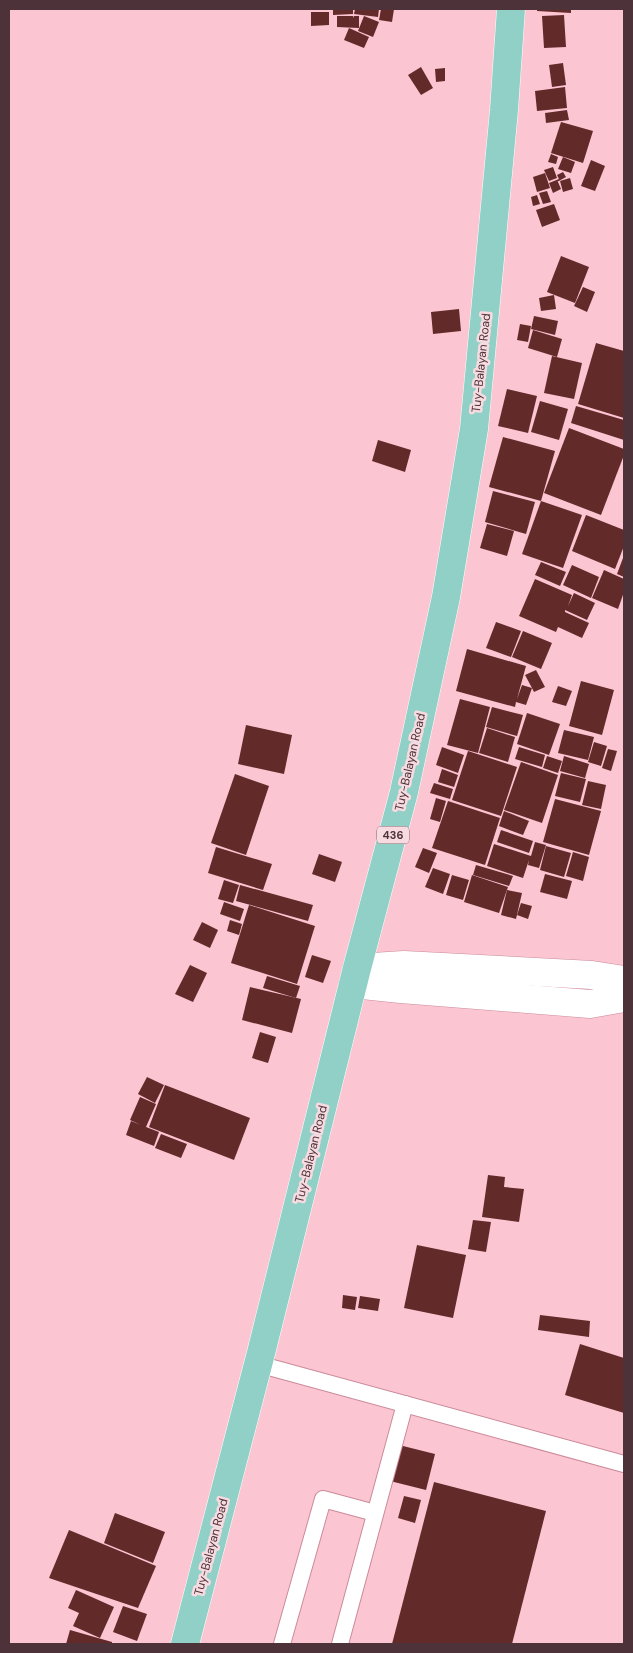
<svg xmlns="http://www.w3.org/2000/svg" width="633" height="1653" font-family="'DM Sans',sans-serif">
  <rect width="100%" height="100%" fill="#fcc5d2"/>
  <!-- building -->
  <g fill="#622b2a">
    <path d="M 333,9 L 353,9 L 353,14 L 333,15 Z"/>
    <path d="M 355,9 L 379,9 L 378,17 L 354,14 Z"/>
    <path d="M 381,9 L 394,9 L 392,22 L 379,20 Z"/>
    <path d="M 537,9 L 571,9 L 571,13 L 537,11 Z"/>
    <path d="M 311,12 L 329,12 L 329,25 L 311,26 Z"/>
    <path d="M 564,15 L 566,47 L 544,48 L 542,16 Z"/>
    <path d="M 337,16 L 353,16 L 353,18 L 354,16 L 359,16 L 359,28 L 337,27 Z"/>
    <path d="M 364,16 L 379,22 L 373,37 L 358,31 Z"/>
    <path d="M 349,28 L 369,37 L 364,48 L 344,40 Z"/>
    <path d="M 563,63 L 566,85 L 552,87 L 549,65 Z"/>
    <path d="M 421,67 L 433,88 L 421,95 L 408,75 Z"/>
    <path d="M 445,68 L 445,81 L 436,82 L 435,69 Z"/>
    <path d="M 565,87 L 567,108 L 537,111 L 535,91 Z"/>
    <path d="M 567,110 L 569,120 L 546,123 L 545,113 Z"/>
    <path d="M 561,122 L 593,131 L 583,163 L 551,153 Z"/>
    <path d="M 551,154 L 558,157 L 556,164 L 548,162 Z"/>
    <path d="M 563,157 L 575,162 L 571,173 L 558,169 Z"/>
    <path d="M 591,160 L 605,166 L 595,191 L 581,186 Z"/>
    <path d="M 553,167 L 557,178 L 549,181 L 544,170 Z"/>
    <path d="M 563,172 L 566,177 L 557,182 L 558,182 L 561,189 L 553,193 L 549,183 L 559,179 L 557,175 Z"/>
    <path d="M 545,173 L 550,188 L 537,192 L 533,177 Z"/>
    <path d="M 570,178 L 573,189 L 563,192 L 560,181 Z"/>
    <path d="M 547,191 L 551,202 L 543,204 L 539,193 Z"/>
    <path d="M 537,195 L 540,204 L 533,206 L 531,197 Z"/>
    <path d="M 554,204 L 560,220 L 542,227 L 536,210 Z"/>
    <path d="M 561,256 L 589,267 L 575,303 L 547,292 Z"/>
    <path d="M 583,287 L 595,292 L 587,312 L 574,306 Z"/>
    <path d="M 554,295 L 556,309 L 541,311 L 539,298 Z"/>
    <path d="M 459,309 L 461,331 L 433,334 L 431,312 Z"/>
    <path d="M 534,316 L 558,321 L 555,335 L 531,329 Z"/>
    <path d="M 520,324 L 531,326 L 528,342 L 517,340 Z"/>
    <path d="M 533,330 L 562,339 L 557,357 L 528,348 Z"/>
    <path d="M 596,343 L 624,351 L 624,418 L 578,404 Z"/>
    <path d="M 552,356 L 582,363 L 574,399 L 544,393 Z"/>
    <path d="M 507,389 L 537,396 L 528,433 L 498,426 Z"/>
    <path d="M 540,401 L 568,409 L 559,440 L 531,432 Z"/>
    <path d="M 576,406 L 624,420 L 624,440 L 571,423 Z"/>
    <path d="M 569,428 L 624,449 L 624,455 L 601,515 L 544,493 Z"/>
    <path d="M 503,437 L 555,451 L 541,501 L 489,487 Z"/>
    <path d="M 378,440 L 411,450 L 405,472 L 372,461 Z"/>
    <path d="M 493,491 L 535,502 L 526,534 L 485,522 Z"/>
    <path d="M 541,501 L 582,515 L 563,568 L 522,554 Z"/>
    <path d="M 586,515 L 624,530 L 624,546 L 615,569 L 572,551 Z"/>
    <path d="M 487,524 L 514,531 L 507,556 L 480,548 Z"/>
    <path d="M 623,558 L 624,559 L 624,577 L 617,574 Z"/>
    <path d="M 541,562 L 566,572 L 560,586 L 535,575 Z"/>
    <path d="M 572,565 L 599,577 L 591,598 L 563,585 Z"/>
    <path d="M 604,570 L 624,579 L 624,592 L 618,609 L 592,598 Z"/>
    <path d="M 535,579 L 572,595 L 568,606 L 574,593 L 595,603 L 587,620 L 565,610 L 565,612 L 589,623 L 582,638 L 558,627 L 556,632 L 519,616 Z"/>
    <path d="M 496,622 L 521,631 L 511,657 L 486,648 Z"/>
    <path d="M 523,631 L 552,643 L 541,669 L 512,657 Z"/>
    <path d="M 467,649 L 526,666 L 517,699 L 522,685 L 532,688 L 525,675 L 536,670 L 545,687 L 534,692 L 532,688 L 526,705 L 516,702 L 515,707 L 456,691 Z"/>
    <path d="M 581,681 L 614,690 L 602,735 L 569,726 Z"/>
    <path d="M 558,686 L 572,691 L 566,706 L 552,702 Z"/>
    <path d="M 460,699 L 490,707 L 478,753 L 447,745 Z"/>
    <path d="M 492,707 L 523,715 L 517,736 L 486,727 Z"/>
    <path d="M 527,713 L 560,724 L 549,755 L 517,744 Z"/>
    <path d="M 246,725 L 292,735 L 284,774 L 238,764 Z"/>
    <path d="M 487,728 L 515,737 L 508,762 L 479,753 Z"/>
    <path d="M 564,730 L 594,737 L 588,760 L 558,753 Z"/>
    <path d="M 594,742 L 607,746 L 601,766 L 588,762 Z"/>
    <path d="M 442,747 L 464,755 L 458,773 L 436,765 Z"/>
    <path d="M 519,747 L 545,755 L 542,767 L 515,759 Z"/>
    <path d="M 608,749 L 617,751 L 611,771 L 602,768 Z"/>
    <path d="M 468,751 L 517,767 L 501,816 L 452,800 Z"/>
    <path d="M 547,756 L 562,761 L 558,773 L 543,768 Z"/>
    <path d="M 564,756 L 589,764 L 585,778 L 560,771 Z"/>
    <path d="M 521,762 L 558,775 L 542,823 L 504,810 Z"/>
    <path d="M 442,769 L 458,775 L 454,787 L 438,782 Z"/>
    <path d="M 561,773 L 586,779 L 580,802 L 555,796 Z"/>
    <path d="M 235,774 L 269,786 L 246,855 L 211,843 Z"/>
    <path d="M 588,781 L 606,785 L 601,809 L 582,805 Z"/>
    <path d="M 434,783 L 453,789 L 450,799 L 430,793 Z"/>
    <path d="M 436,798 L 446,801 L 440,822 L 430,819 Z"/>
    <path d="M 555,799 L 601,811 L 589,855 L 543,842 Z"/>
    <path d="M 448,801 L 500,818 L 485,865 L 432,848 Z"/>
    <path d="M 504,811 L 529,821 L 523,835 L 499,826 Z"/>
    <path d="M 501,830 L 533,841 L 529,853 L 497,842 Z"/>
    <path d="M 535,842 L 546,845 L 539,868 L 528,865 L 529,860 L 523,878 L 487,866 L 494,844 L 531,856 Z"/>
    <path d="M 546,846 L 571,853 L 564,877 L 540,870 Z"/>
    <path d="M 216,847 L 272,864 L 263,890 L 208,873 Z"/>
    <path d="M 423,848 L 437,853 L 429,873 L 415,867 Z"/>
    <path d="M 573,852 L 589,857 L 583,881 L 566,876 Z"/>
    <path d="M 319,854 L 342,862 L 335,882 L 312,874 Z"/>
    <path d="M 476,865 L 513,876 L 509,886 L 473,875 Z"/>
    <path d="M 433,868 L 450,874 L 443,894 L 425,887 Z"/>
    <path d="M 545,874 L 572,881 L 567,899 L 540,892 Z"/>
    <path d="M 452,875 L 469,880 L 463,900 L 446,895 Z"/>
    <path d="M 472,875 L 508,887 L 499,913 L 464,902 Z"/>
    <path d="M 224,880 L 239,885 L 233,903 L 218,899 Z"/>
    <path d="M 240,885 L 313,905 L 308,921 L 236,901 Z"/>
    <path d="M 507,890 L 522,893 L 516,919 L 501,915 Z"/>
    <path d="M 224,902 L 244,909 L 240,921 L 220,914 Z"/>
    <path d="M 521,903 L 532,906 L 528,919 L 517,915 Z"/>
    <path d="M 249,905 L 315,926 L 297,984 L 231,963 Z"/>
    <path d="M 230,920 L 242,924 L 239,935 L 227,931 Z"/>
    <path d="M 202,922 L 218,930 L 210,948 L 193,940 Z"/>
    <path d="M 312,955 L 331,961 L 323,983 L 305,977 Z"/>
    <path d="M 190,965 L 207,973 L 193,1002 L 175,994 Z"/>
    <path d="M 267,976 L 300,986 L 296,998 L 263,988 Z"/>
    <path d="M 250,987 L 301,999 L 292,1033 L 242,1020 Z"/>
    <path d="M 260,1032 L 276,1037 L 268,1063 L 252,1058 Z"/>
    <path d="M 147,1077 L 164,1085 L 155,1103 L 138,1094 Z"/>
    <path d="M 165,1085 L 250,1118 L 234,1160 L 149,1127 Z"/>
    <path d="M 140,1097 L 156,1104 L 146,1127 L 159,1132 L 154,1146 L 126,1135 L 131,1121 L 141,1125 L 130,1120 Z"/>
    <path d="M 161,1134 L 187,1144 L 181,1158 L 155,1148 Z"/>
    <path d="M 488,1175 L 505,1177 L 504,1187 L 524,1189 L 519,1222 L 482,1217 Z"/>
    <path d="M 473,1220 L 491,1222 L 486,1252 L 468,1249 Z"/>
    <path d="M 417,1245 L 466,1255 L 453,1318 L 404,1308 Z"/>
    <path d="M 343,1295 L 357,1297 L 355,1310 L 342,1308 Z"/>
    <path d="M 360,1296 L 380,1299 L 378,1311 L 358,1308 Z"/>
    <path d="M 540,1315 L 590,1321 L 589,1337 L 538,1330 Z"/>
    <path d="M 580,1344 L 624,1358 L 624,1413 L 565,1395 Z"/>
    <path d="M 399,1445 L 435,1454 L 426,1490 L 390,1481 Z"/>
    <path d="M 434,1482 L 546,1511 L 512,1644 L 392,1644 Z"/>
    <path d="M 404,1496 L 421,1500 L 415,1523 L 398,1518 Z"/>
    <path d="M 115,1513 L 165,1532 L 153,1563 L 104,1543 Z"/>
    <path d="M 69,1530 L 156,1566 L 138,1608 L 49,1578 Z"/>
    <path d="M 76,1590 L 114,1607 L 100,1638 L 73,1626 L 79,1613 L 68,1608 Z"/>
    <path d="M 123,1606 L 147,1614 L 137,1641 L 113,1632 Z"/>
    <path d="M 70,1630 L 112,1642 L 112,1644 L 66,1644 Z"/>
  </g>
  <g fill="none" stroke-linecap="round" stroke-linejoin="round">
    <!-- lane casing -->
    <g stroke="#cb8b9b" stroke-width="18">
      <g id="lane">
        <path d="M 258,1364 L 624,1464"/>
        <path d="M 282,1644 L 323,1499 L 375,1513"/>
        <path d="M 340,1644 L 405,1404"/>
      </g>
    </g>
    <!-- street casing -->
    <g stroke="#cb8b9b" stroke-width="29">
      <g id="street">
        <path d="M 357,968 L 404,965 L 592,975 L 624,980"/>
        <path d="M 353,984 L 401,989 L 590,1004 L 624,998"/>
      </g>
    </g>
    <!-- primary casing -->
    <g stroke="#fff" stroke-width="29">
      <path id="primary" d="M 185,1644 L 261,1353 L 357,968 L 404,792 L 446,597 L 474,429 L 504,110 L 511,9"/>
    </g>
    <!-- lane -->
    <use href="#lane" stroke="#fff" stroke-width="16"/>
    <!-- street -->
    <use href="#street" stroke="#fff" stroke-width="28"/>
    <!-- primary -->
    <use href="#primary" stroke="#91d0c7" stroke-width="28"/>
  </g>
  <g text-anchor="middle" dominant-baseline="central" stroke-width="5" stroke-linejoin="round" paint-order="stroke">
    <!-- shield labels -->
    <rect fill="#f7dbe1" stroke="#80656b" stroke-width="1" x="377" y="826.5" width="32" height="17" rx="4"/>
    <g font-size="11" font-weight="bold" fill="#4d3339">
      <text x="393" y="835">436</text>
    </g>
    <!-- street labels -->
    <g font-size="12" fill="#4d3339" stroke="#f7dbe1">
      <text transform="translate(481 363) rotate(-84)">Tuy-Balayan Road</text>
      <text transform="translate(410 762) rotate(-77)">Tuy-Balayan Road</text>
      <text transform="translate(311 1154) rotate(-76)">Tuy-Balayan Road</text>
      <text transform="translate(211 1547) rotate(-75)">Tuy-Balayan Road</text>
    </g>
  </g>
  <!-- border -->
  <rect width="633" height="1653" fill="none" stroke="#4d3339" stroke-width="20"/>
</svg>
